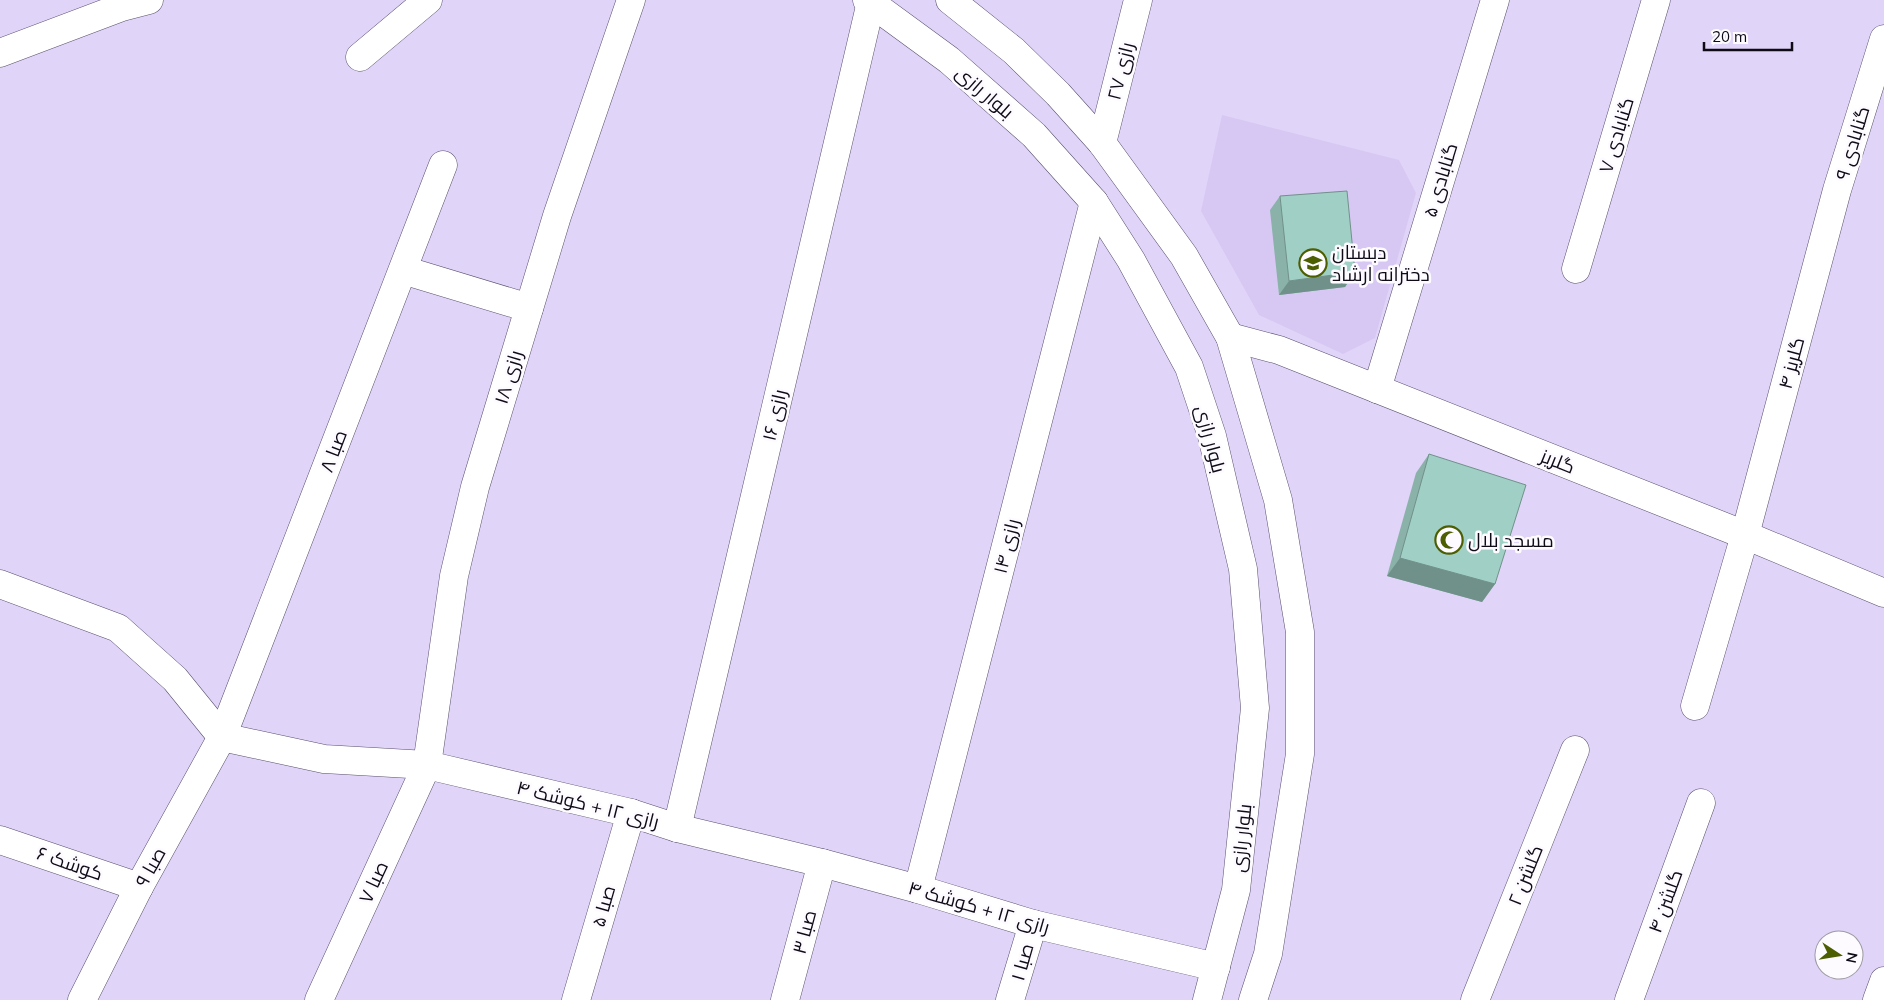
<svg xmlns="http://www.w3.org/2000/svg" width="1884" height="1000" font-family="Mulish,Cairo,sans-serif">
  <rect width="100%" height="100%" fill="#e0d4f8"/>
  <!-- built -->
  <path fill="#d7c8f3" d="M 1222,115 L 1399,160 L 1416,193 L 1375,338 L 1343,354 L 1259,315 L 1201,211 Z"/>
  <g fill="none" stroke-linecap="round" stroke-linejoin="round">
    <!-- street casing -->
    <g stroke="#5a506e" stroke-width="29">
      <g id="street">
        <path d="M 0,53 L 122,7 L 149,0"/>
        <path d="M 360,57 L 428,0"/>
        <path d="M 1102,143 L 1138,0"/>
        <path d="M 1576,269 L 1656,0"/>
        <path d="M 403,270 L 529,308"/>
        <path d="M 1230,337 L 1279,350 L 1745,535 L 1884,593"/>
        <path d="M 1377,389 L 1495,0"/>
        <path d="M 0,584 L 118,628 L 175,679 L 222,737 L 324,759 L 427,765 L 631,813 L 677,828 L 822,863 L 918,889 L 1033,924 L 1216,967"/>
        <path d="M 1695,706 L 1745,535 L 1837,190 L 1884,39"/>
        <path d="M 677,828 L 871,2"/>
        <path d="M 0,840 L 139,887"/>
        <path d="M 918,889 L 1094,202"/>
        <path d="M 82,1000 L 139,887 L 222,737 L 443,165"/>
        <path d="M 319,1000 L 427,765 L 454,576 L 475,487 L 557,216 L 631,0"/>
        <path d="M 576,1000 L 631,813"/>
        <path d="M 785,1000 L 822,863"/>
        <path d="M 1010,1000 L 1033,924"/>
        <path d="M 1475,1000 L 1575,750"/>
        <path d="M 1629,1000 L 1701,803"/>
        <path d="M 1877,1000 L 1884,981"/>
      </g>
    </g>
    <!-- primary casing -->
    <g stroke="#5a506e" stroke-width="29">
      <g id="primary">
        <path d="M 867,0 L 949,60 L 1034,135 L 1094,202 L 1131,260 L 1189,367 L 1212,436 L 1243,569 L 1255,708 L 1236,890 L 1207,1000"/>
        <path d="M 950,0 L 1014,51 L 1058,94 L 1102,143 L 1184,256 L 1230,337 L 1278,500 L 1300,632 L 1300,754 L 1268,954 L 1253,1000"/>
      </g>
    </g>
    <!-- street -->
    <use href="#street" stroke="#fff" stroke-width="28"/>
    <!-- primary -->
    <use href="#primary" stroke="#fff" stroke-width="28"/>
  </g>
  <!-- wall -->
  <g fill="#8ab2a9">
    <path d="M 1280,196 L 1355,272 L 1345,287 L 1279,295 L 1270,210 Z"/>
    <path d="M 1429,454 L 1495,584 L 1482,602 L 1387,576 L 1416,473 Z"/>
  </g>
  <!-- shaded-wall -->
  <g fill="#70918a">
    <path d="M 1355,272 L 1345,287 L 1279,295 L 1289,281 Z"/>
    <path d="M 1400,558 L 1495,584 L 1482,602 L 1387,576 Z"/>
  </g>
  <!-- building -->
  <g fill="#a0cfc5" stroke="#70918a">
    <path d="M 1347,191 L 1355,272 L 1289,281 L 1280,196 Z"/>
    <path d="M 1429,454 L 1526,485 L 1495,584 L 1400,558 Z"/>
  </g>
  <!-- icons -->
  <defs>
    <g id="school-ring" transform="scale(1.4375)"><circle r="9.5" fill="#fdfbff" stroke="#4d5e00" stroke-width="1.5"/><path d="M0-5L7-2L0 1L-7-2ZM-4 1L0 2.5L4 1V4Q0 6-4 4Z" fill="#4d5e00"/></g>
    <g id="mosque-ring" transform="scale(1.4375)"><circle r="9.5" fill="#fdfbff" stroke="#4d5e00" stroke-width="1.5"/><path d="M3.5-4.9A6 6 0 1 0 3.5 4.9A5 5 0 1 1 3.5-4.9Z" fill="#4d5e00"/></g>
  </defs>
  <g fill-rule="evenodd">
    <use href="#school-ring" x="1313" y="263"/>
    <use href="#mosque-ring" x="1449" y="540"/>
  </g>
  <g text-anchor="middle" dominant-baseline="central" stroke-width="5" stroke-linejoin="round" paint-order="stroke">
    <!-- street labels -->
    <g font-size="19" fill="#0e0a16" stroke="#fdfbff">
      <text transform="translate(1120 71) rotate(-76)">رازی ۲۷</text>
      <text transform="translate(985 92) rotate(41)">بلوار رازی</text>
      <text transform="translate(1616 135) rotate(-73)">گنابادی ۷</text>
      <text transform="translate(1852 143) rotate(-73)">گنابادی ۹</text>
      <text transform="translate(1440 180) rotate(-73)">گنابادی ۵</text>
      <text transform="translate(1791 363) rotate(-75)">گلریز ۴</text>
      <text transform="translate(508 377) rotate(-73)">رازی ۱۸</text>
      <text transform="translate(774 415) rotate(-77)">رازی ۱۶</text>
      <text transform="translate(1211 439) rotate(75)">بلوار رازی</text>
      <text transform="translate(333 451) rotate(-69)">صبا ۸</text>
      <text transform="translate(1558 461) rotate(22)">گلریز</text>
      <text transform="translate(1006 546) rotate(-76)">رازی ۱۴</text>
      <text transform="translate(588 804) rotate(14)">رازی ۱۲ + کوشک ۴</text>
      <text transform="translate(1241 838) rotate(-84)">بلوار رازی</text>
      <text transform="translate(70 863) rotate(19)">کوشک ۶</text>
      <text transform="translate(150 867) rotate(-61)">صبا ۹</text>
      <text transform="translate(1525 875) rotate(-68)">گلشن ۲</text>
      <text transform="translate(373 882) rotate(-65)">صبا ۷</text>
      <text transform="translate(1665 901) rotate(-70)">گلشن ۴</text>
      <text transform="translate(603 906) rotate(-74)">صبا ۵</text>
      <text transform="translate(979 907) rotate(16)">رازی ۱۲ + کوشک ۴</text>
      <text transform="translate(804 932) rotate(-75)">صبا ۳</text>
      <text transform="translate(1022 962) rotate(-74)">صبا ۱</text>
    </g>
    <!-- poi labels -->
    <g font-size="19" fill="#0e0a16" stroke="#fdfbff" text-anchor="start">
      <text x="1332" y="252">دبستان<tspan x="1332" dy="22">دخترانه ارشاد</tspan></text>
      <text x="1468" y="540">مسجد بلال</text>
    </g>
  </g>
  <!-- north arrow -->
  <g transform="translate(1839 955) rotate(102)"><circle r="24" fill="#fdfbff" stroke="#9d9ba2"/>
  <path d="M0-4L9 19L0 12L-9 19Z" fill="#4d5e00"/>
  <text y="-8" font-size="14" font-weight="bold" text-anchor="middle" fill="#0e0a16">N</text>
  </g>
  <!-- scale -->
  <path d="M1704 42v8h88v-8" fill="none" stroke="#0e0a16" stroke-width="2.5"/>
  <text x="1712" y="42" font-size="15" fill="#0e0a16" stroke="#fdfbff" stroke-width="4" paint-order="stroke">20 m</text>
</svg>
